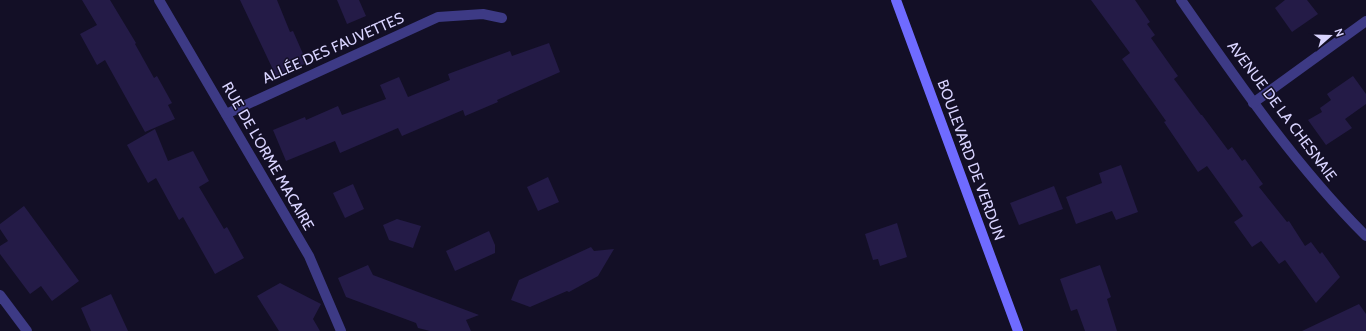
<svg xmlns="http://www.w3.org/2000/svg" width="1366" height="331" font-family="Cabin,sans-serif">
  <rect width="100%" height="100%" fill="#130f26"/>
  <!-- building -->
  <g fill="#241b47">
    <path d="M 82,0 L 110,0 L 136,43 L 135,44 L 154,78 L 157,76 L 172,103 L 168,105 L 175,119 L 145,132 L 105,60 L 97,65 L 80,34 L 97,25 Z"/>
    <path d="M 240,0 L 277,0 L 290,32 L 293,31 L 307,63 L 276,76 Z"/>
    <path d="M 337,0 L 359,0 L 366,16 L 347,24 Z"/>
    <path d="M 1091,0 L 1135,0 L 1150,22 L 1147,24 L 1155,35 L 1151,38 L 1178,76 L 1174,79 L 1201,115 L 1202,115 L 1228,150 L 1232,147 L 1242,161 L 1245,159 L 1263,184 L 1259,187 L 1287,222 L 1289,221 L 1305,246 L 1311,242 L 1320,254 L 1322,252 L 1340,277 L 1316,303 L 1285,260 L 1279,264 L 1261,241 L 1252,247 L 1234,222 L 1243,216 L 1207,166 L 1198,172 L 1164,122 L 1166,121 L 1122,59 L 1130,53 Z"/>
    <path d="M 1285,0 L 1307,0 L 1318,14 L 1292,32 L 1275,8 Z"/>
    <path d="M 549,43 L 560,72 L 497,100 L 498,102 L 465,116 L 463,110 L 402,136 L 398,128 L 340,153 L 335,141 L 286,161 L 273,130 L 305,117 L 306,120 L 338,106 L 342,115 L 386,99 L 380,85 L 399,77 L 408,97 L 450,80 L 448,74 L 510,51 L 512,56 Z"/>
    <path d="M 1353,76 L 1366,94 L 1366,104 L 1345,119 L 1352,128 L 1326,145 L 1308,120 L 1322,112 L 1320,108 L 1331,100 L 1327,94 Z"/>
    <path d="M 155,129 L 168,161 L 193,151 L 209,181 L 199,187 L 224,229 L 227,227 L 244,258 L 215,274 L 183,217 L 179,220 L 156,178 L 148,183 L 127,145 Z"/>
    <path d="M 1121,165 L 1138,212 L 1116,220 L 1112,211 L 1076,224 L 1066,197 L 1102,183 L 1099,173 Z"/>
    <path d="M 548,177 L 559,202 L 538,211 L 527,187 Z"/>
    <path d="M 353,184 L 364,209 L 345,218 L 333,193 Z"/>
    <path d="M 1054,186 L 1063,209 L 1019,225 L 1010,203 Z"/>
    <path d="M 24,206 L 79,281 L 52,301 L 41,286 L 30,294 L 0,254 L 0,246 L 8,241 L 0,229 L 0,224 Z"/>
    <path d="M 397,219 L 421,226 L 413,248 L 389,240 L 383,225 Z"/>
    <path d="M 897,223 L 907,257 L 880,266 L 878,259 L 873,260 L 865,234 Z"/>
    <path d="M 489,231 L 495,245 L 495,253 L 455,271 L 446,251 Z"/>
    <path d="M 591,247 L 594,251 L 614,249 L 598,276 L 569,292 L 567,291 L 530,307 L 511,300 L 519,280 Z"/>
    <path d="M 368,265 L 373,275 L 479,315 L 466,320 L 471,331 L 430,331 L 418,328 L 416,323 L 346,297 L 338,278 Z"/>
    <path d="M 1100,265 L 1111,297 L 1107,299 L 1117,331 L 1085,331 L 1077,309 L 1071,311 L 1060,279 Z"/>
    <path d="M 280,283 L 321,304 L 313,319 L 320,331 L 279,331 L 257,296 Z"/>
    <path d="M 111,294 L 128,331 L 91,331 L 81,308 Z"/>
    <path d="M 1359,304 L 1366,314 L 1366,331 L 1302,331 Z"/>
  </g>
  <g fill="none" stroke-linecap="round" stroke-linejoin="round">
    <!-- minor -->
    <g stroke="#3d3a85" stroke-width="10">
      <path d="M 159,0 L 309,256 L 341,331"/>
      <path d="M 1181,0 C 1238,82 1295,165 1366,236"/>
      <path d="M 1253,103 L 1366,21"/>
      <path d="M 226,114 L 438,17 L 483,14 L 502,18"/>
      <path d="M 0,295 L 27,331"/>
    </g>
    <!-- secondary -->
    <path stroke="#6f6bff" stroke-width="10" d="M 896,0 L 1018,331"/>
  </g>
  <g text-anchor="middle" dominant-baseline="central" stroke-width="3" stroke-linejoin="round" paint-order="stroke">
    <!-- street labels -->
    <g font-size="15" fill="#d9d4ff" stroke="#130f26">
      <text transform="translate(333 48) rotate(-24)">ALLÉE DES FAUVETTES</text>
      <text transform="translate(1282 111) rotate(53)">AVENUE DE LA CHESNAIE</text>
      <text transform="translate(268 156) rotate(60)">RUE DE L'ORME MACAIRE</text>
      <text transform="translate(971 160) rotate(70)">BOULEVARD DE VERDUN</text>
    </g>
  </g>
  <!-- north arrow -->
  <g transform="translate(1330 36) rotate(70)" stroke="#130f26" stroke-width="3" paint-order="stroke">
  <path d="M0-3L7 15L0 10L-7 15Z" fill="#d9d4ff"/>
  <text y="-6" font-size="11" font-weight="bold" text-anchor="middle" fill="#d9d4ff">N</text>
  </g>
</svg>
